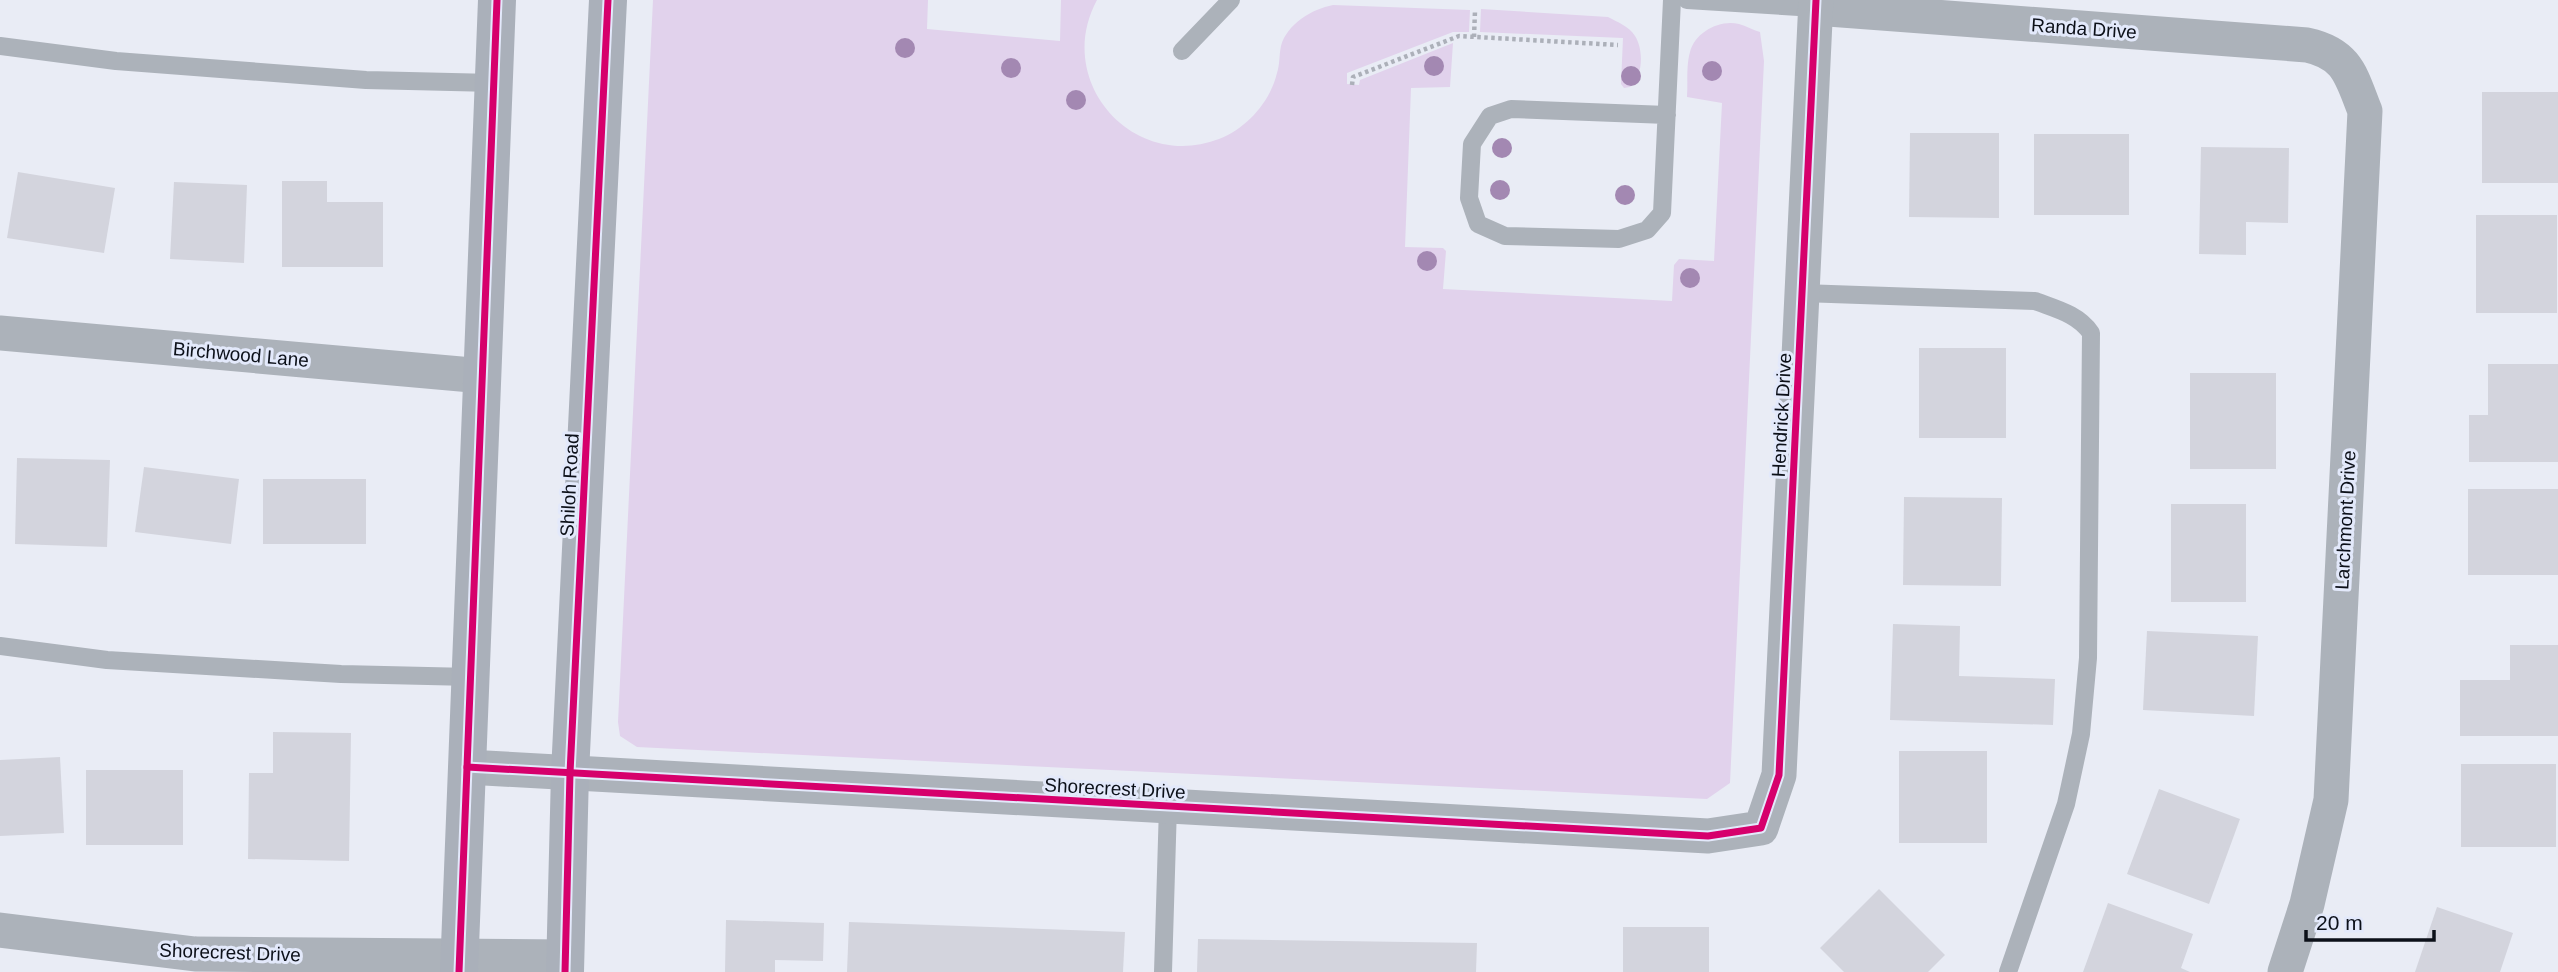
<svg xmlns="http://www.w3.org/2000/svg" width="2558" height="972" font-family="Arial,sans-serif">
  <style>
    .green { fill: #e1d2ec }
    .building { fill: #d3d4dd }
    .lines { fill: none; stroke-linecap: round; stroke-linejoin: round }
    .path { stroke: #acb0b9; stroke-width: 4.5; stroke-dasharray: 3.5 3.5; stroke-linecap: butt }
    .lane { stroke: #acb2ba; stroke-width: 18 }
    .street { stroke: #acb2ba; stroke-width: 35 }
    .secondary { stroke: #aab0ba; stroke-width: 38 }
    .cycleway-casing { stroke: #e3e9fb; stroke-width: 11 }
    .cycleway { stroke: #d6006c; stroke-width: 7 }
    .tree { fill: #a388b2 }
    .labels { text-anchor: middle; stroke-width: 6; stroke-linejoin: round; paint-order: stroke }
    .street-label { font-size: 19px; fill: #0c1019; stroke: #e3e9fb }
  </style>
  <rect width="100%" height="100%" fill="#e9ecf5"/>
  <!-- green -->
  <g class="green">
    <path d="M653,0H928L927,29L1060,41L1061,0H1097C1053,81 1133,172 1219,139C1247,128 1270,102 1277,73C1280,64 1279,55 1281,46C1287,24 1312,9 1333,5L1470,10L1469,32H1453L1347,73V84L1359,85L1360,80L1453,43L1450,87L1411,88L1405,247L1443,248L1446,251L1443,289L1672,301L1674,265L1679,259L1714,261L1722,103L1687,97C1688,83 1686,66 1690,52C1695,32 1720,19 1739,24C1746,26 1753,30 1760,32L1764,61L1730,783L1707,799L637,747L620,736L618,722Z"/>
    <path d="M1481,9L1608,17C1617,22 1629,26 1635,36C1644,50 1643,77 1630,87L1624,88L1621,84L1623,38L1480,32Z"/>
  </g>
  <!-- building -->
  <g class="building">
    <rect x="2482" y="92" width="76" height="91"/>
    <polygon points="1910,133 1999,133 1999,218 1909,217"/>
    <rect x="2034" y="134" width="95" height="81"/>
    <polygon points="2201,147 2289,148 2288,223 2246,222 2246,255 2199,254"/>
    <polygon points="18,172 115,188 104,253 7,238"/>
    <polygon points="282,181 327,181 327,202 383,202 383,267 282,267"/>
    <polygon points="174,182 247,185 244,263 170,259"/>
    <rect x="2476" y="215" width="81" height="98"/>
    <rect x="1919" y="348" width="87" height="90"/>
    <polygon points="2488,364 2558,364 2558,462 2469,462 2469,415 2488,415"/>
    <rect x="2190" y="373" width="86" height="96"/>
    <polygon points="17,458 110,460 107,547 15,544"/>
    <polygon points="144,467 239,479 231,544 135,532"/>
    <rect x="263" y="479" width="103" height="65"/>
    <rect x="2468" y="489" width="90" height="86"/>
    <polygon points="1904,497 2002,498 2001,586 1903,585"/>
    <rect x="2171" y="504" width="75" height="98"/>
    <polygon points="1893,624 1960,626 1959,676 2055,679 2053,725 1890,720"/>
    <polygon points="2147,631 2258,636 2254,716 2143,710"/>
    <polygon points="2510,645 2558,645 2558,736 2460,736 2460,680 2510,680"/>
    <polygon points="273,732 351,733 349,861 248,859 249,773 273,773"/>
    <rect x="1899" y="751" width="88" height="92"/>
    <polygon points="60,757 64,833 0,836 0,760"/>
    <rect x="2461" y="764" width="95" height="83"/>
    <rect x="86" y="770" width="97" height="75"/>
    <polygon points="2159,789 2240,819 2209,904 2127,874"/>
    <polygon points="1879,889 1945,955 1928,972 1844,972 1820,948"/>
    <polygon points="2108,903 2193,934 2181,968 2190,972 2083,972"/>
    <polygon points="2437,907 2513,933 2500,972 2415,972"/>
    <polygon points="726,920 824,923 823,961 775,960 775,972 725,972"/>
    <polygon points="849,922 1125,932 1123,972 847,972"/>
    <rect x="1623" y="927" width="86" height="45"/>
    <polygon points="1198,939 1477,943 1476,972 1197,972"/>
  </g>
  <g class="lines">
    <!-- path -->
    <g class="path">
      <polyline points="1474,37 1475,11"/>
      <polyline points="1352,85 1353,77 1459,36 1618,45"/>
    </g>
    <!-- lane -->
    <g class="lane">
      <polyline points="1687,0 1815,8"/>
      <polyline points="0,46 116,61 366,80 494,83"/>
      <polyline points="1182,51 1231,0"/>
      <polyline points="1667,115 1511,109 1490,116 1472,144 1469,198 1478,224 1505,236 1619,239 1647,230 1662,213 1672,0"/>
      <path d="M1802,293L2035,301C2056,309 2078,314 2091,333L2088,658L2081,734L2066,804L2008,972"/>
      <polyline points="0,646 107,660 341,674 471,677"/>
      <polyline points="1163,972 1168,806"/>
    </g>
    <!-- street -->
    <g class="street">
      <path d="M1815,8L2307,45C2348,54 2351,76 2365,111L2331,800L2307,904L2285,972"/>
      <polyline points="0,333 483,376"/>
      <polyline points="467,767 1708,836 1761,828 1779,775 1816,0"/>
      <polyline points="0,930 195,954 566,957"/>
    </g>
    <!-- secondary -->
    <g class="secondary">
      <polyline points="459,972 497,0"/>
      <polyline points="565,972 570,773 608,0"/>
    </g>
    <defs>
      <g id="cycleway">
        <polyline points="467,767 1708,836 1761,828 1779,775 1816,0"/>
        <polyline points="459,972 497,0"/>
        <polyline points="565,972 570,773 608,0"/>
      </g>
    </defs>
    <!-- cycleway casing -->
    <use href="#cycleway" class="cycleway-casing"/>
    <!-- cycleway -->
    <use href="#cycleway" class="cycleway"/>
  </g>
  <!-- trees -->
  <g class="tree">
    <circle cx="905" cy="48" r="10"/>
    <circle cx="1434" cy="66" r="10"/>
    <circle cx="1011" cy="68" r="10"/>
    <circle cx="1712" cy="71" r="10"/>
    <circle cx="1631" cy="76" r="10"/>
    <circle cx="1076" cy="100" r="10"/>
    <circle cx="1502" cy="148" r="10"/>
    <circle cx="1500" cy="190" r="10"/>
    <circle cx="1625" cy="195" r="10"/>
    <circle cx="1427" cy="261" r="10"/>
    <circle cx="1690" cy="278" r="10"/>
  </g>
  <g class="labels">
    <!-- street labels -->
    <g class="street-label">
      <text transform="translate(2084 28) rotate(4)" y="7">Randa Drive</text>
      <text transform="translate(241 354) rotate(5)" y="7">Birchwood Lane</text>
      <text transform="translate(1781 415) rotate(-87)" y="7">Hendrick Drive</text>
      <text transform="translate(569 485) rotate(-87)" y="7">Shiloh Road</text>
      <text transform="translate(2345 520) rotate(-87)" y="7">Larchmont Drive</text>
      <text transform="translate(1115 788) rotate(3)" y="7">Shorecrest Drive</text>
      <text transform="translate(230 952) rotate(2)" y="7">Shorecrest Drive</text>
    </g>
  </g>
  <!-- scale -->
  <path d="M2306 930v10h128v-10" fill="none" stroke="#0c1019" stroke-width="3.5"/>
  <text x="2316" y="930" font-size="21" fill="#0c1019" stroke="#e3e9fb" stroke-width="5" paint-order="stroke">20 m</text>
</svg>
